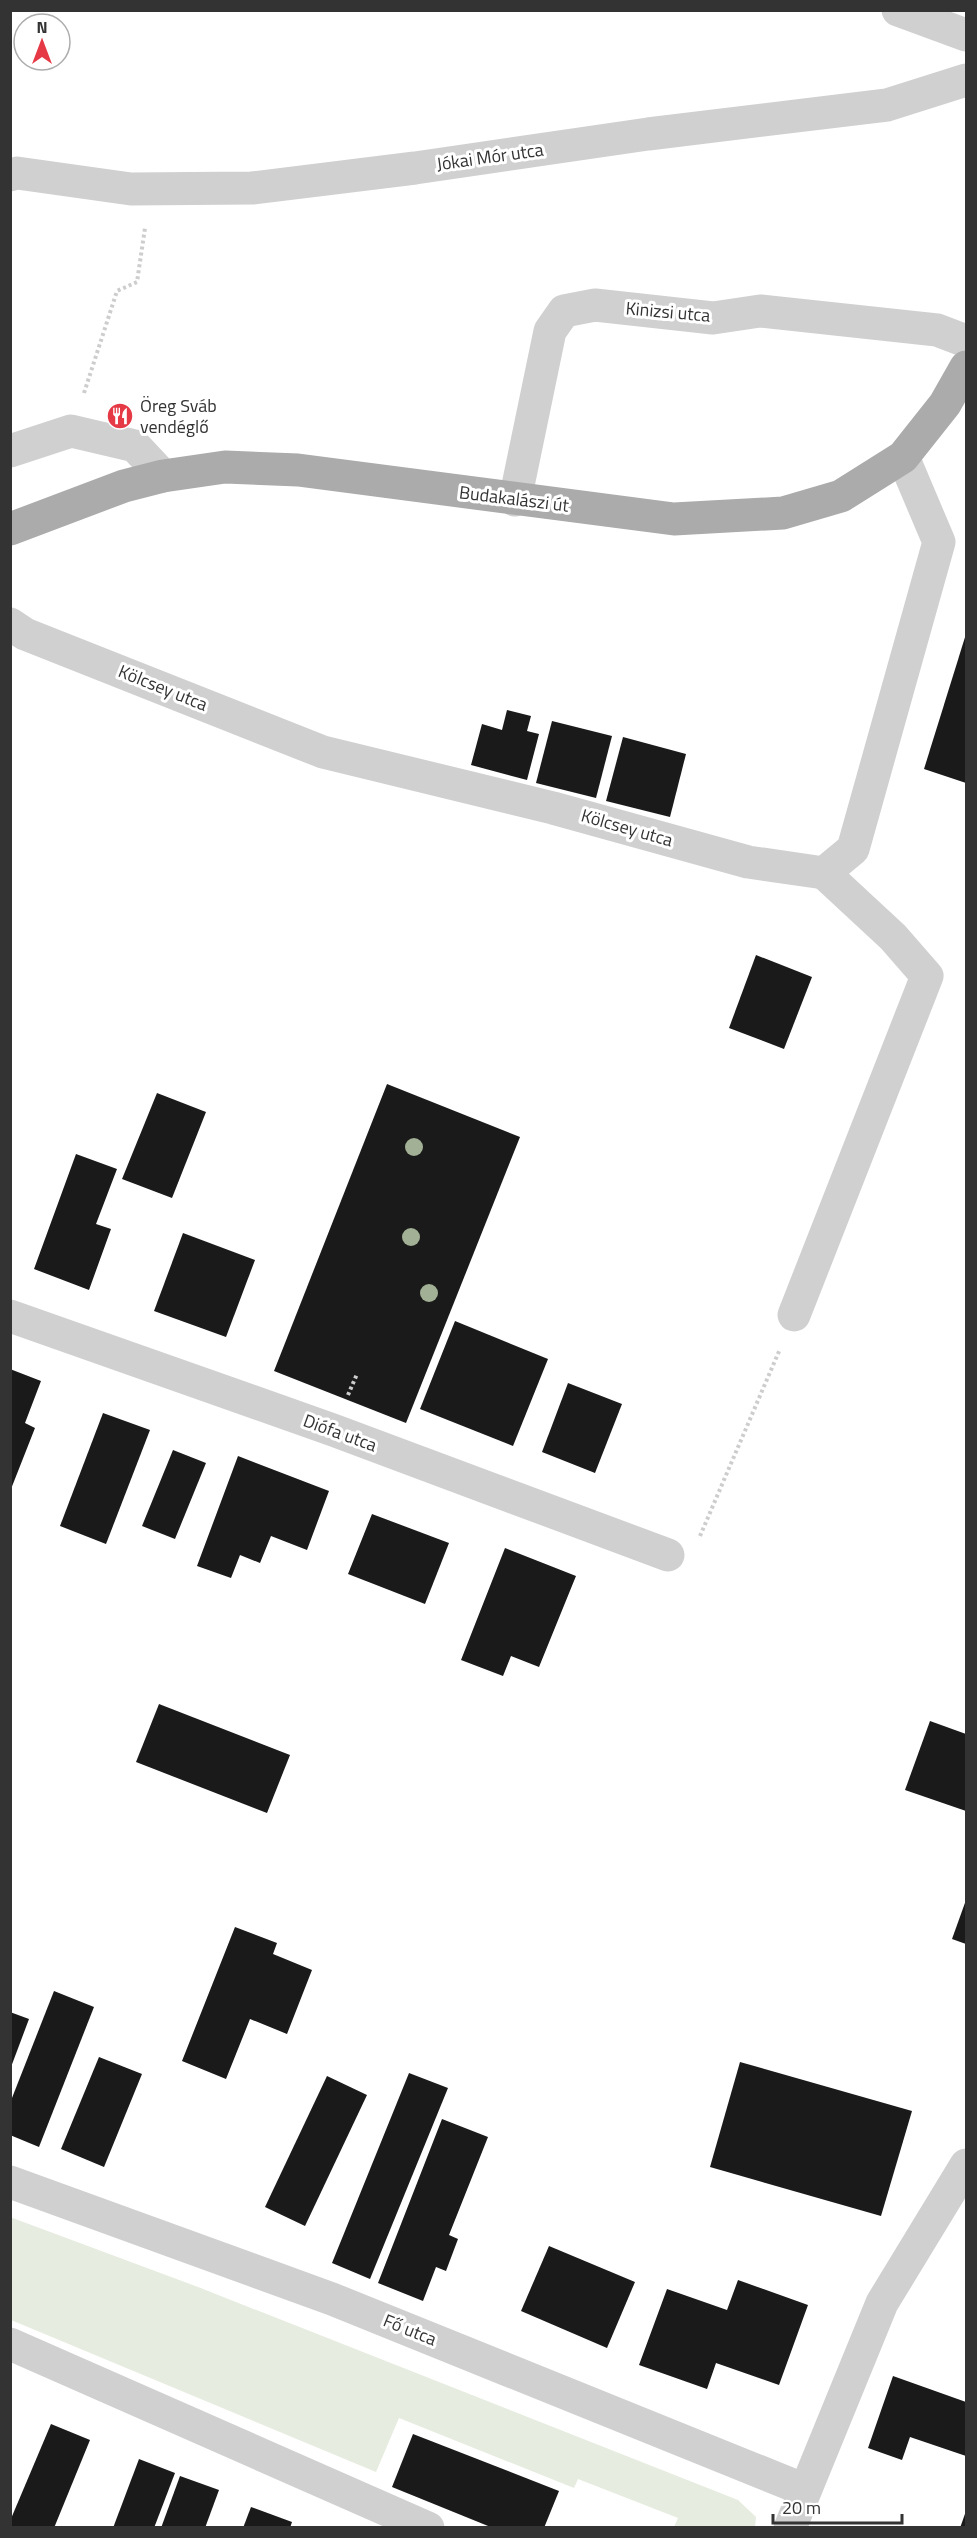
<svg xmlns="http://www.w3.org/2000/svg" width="977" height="2538" font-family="'Titillium Web',sans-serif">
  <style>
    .green { fill: #e6ecdf }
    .building { fill: #1a1a1a }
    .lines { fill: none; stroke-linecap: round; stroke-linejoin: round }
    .path { stroke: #cdcdcd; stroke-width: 4; stroke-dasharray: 3 3; stroke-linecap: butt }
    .minor { stroke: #d0d0d0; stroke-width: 33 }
    .major { stroke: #ababab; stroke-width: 33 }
    .tree { fill: #a2b095 }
    .labels { text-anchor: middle; stroke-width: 6; stroke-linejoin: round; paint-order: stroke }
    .street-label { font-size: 18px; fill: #333; stroke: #fff }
    .poi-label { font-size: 18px; fill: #333; stroke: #fff; text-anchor: start }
  </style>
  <rect width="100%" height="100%" fill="#fff"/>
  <!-- green -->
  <polygon class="green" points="10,2217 198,2287 738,2500 756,2517 755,2527 674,2527 678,2518 578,2479 574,2488 399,2418 376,2472 11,2320"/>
  <!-- building -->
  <g class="building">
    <polygon points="966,634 966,783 924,769"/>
    <polygon points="507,710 531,716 527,731 539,734 527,780 471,765 482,724 502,730"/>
    <polygon points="552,721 612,736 596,798 536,783"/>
    <polygon points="623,737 686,754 670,817 606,801"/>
    <polygon points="756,955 812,977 784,1049 729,1028"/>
    <polygon points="387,1084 520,1137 406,1423 274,1371"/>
    <polygon points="157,1093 206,1112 172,1198 122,1179"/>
    <polygon points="76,1154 117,1169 96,1224 111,1229 89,1290 34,1269"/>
    <polygon points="183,1233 255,1260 226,1337 154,1311"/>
    <polygon points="455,1321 548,1359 513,1446 420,1409"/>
    <polygon points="10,1369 41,1381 25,1423 35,1428 11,1489"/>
    <polygon points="568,1383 622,1404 595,1473 542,1452"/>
    <polygon points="103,1413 150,1430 106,1544 60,1526"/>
    <polygon points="173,1450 206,1463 175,1539 142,1526"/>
    <polygon points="238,1456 329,1491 307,1550 271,1536 260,1563 240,1555 231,1578 197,1566"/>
    <polygon points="372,1514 449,1543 425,1604 348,1574"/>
    <polygon points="505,1548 576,1576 539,1667 511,1656 503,1676 461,1660"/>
    <polygon points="159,1704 290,1755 267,1813 136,1762"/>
    <polygon points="930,1721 966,1734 966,1811 905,1790"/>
    <polygon points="966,1900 966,1944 952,1939"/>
    <polygon points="235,1927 277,1943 273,1954 312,1970 287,2034 250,2019 226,2079 182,2061"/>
    <polygon points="54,1991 94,2007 39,2147 10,2135 10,2103"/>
    <polygon points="10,2012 29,2019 11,2067 10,2067"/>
    <polygon points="99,2057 142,2074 104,2167 61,2149"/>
    <polygon points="740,2062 912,2111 881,2216 710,2167"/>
    <polygon points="409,2073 448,2088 370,2279 332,2263"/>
    <polygon points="327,2076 367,2095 305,2226 265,2207"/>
    <polygon points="442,2119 488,2137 449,2235 458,2239 446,2271 436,2267 423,2301 378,2283"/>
    <polygon points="549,2246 635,2282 607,2348 521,2311"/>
    <polygon points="738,2280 808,2305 779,2385 716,2363 707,2389 639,2365 667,2289 727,2310"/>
    <polygon points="893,2376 966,2402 966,2456 910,2437 902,2460 868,2448"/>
    <polygon points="51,2424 90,2440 54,2528 10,2528 10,2521"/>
    <polygon points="413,2434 559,2491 544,2528 493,2528 392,2487"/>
    <polygon points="139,2459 175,2473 154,2528 113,2528"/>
    <polygon points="180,2476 219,2490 205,2528 161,2528"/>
    <polygon points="251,2507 292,2522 290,2528 243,2528"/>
    <polygon points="966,2511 966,2528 960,2528"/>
  </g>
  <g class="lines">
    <!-- path -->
    <g class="path">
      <polyline points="84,393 117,291 137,282 145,228"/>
      <polyline points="348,1395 357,1374"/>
      <polyline points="700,1536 780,1349"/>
    </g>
    <!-- minor -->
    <g class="minor">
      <polyline points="898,10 966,35"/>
      <polyline points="10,175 17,173 131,189 252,188 415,168 648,134 887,105 966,80"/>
      <polyline points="10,451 71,431 135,446 163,476"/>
      <polyline points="515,500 550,331 564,311 595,305 713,318 760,311 937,330 966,341"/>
      <polyline points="10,624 25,634 323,752 553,808 748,862 824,873 853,849 939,542 903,457"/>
      <polyline points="794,1315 927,976 893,937 824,873"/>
      <polyline points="10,1316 333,1430 668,1555"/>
      <polyline points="10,2182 332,2299 805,2490"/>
      <polyline points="10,2344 428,2528"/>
      <polyline points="790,2528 882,2303 966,2165"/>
    </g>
    <!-- major -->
    <polyline class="major" points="10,529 124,486 163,476 225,467 298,470 674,519 783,513 841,496 903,457 945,404 966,367"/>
  </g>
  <!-- trees -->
  <g class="tree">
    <circle cx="414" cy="1147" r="9"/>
    <circle cx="411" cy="1237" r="9"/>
    <circle cx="429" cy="1293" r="9"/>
  </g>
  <!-- icons -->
  <defs>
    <symbol id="restaurant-disc" viewBox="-11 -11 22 22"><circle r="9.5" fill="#e63946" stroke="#fff"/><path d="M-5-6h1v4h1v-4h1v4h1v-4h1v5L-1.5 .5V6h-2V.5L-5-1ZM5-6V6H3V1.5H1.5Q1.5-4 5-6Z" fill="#fff"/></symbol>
  </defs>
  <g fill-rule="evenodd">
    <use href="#restaurant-disc" x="105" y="401" width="30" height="30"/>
  </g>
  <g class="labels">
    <!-- street labels -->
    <g class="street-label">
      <text transform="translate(490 157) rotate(-8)" y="6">Jókai Mór utca</text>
      <text transform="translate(668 312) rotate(5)" y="6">Kinizsi utca</text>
      <text transform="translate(514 499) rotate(7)" y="6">Budakalászi út</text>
      <text transform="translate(163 688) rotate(22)" y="6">Kölcsey utca</text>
      <text transform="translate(627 828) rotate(16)" y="6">Kölcsey utca</text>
      <text transform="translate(340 1433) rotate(20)" y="6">Diófa utca</text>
      <text transform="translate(410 2330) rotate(22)" y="6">Fő utca</text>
    </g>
    <!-- poi labels -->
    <g class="poi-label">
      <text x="140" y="412">Öreg Sváb<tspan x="140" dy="21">vendéglő</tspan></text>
    </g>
  </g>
  <!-- border -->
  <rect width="977" height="2538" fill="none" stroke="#333333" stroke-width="24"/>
  <!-- north arrow -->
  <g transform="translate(42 42)"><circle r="28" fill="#ffffff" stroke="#adadad" stroke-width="1.5"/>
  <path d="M0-4.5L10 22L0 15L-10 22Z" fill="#e63946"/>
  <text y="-9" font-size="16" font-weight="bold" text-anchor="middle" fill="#333333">N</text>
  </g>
  <!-- scale -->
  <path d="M773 2514v9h129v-9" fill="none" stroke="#333333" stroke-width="3"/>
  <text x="782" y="2514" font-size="18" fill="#333333" stroke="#ffffff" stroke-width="4.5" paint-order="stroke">20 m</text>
</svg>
